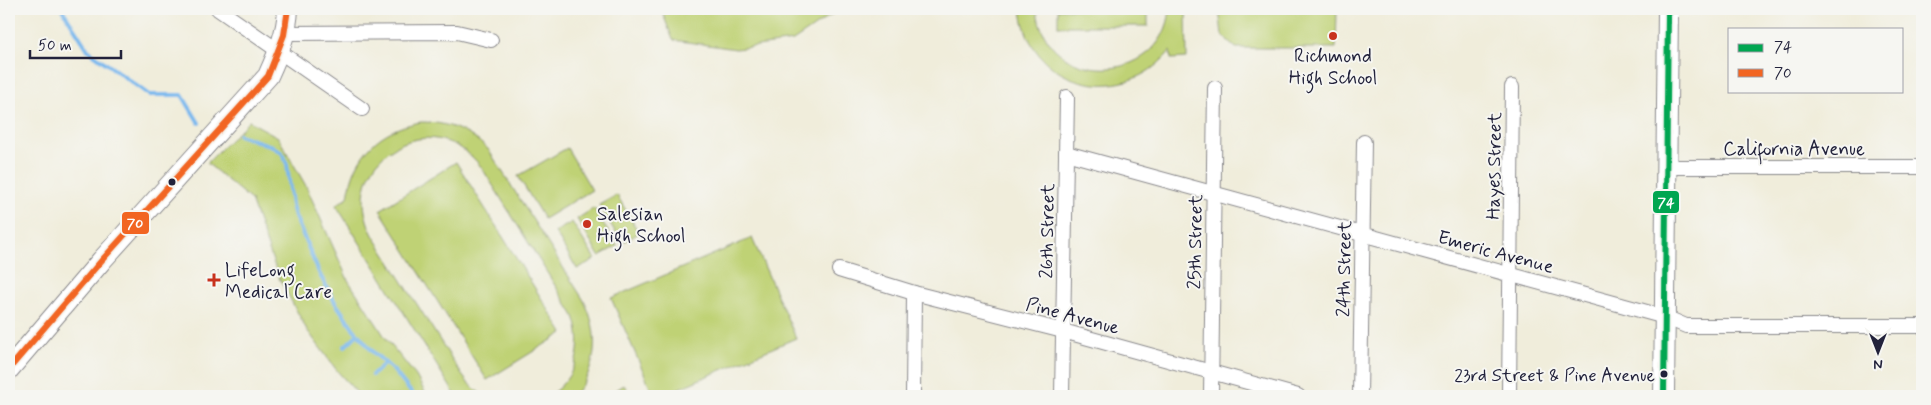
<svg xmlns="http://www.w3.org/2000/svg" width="1931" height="405" font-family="Mynerve,sans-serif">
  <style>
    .green { fill: #bfd275; stroke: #707a58 }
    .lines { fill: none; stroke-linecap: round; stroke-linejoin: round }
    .stream { stroke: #7bb9ee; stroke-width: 4 }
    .street-casing { stroke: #89888b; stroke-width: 16 }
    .secondary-casing { stroke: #89888b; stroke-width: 22 }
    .street { stroke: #fff; stroke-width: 14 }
    .secondary { stroke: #fff; stroke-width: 20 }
    .bus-1-casing { stroke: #f6f6f2; stroke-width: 10 }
    .bus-2-casing { stroke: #f6f6f2; stroke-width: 10 }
    .bus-1 { stroke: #00a651; stroke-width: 6 }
    .bus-2 { stroke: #f26522; stroke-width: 6 }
    .poi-dot { fill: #c8321e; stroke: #f6f6f2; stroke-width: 2 }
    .bus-dot { fill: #22223b; stroke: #f6f6f2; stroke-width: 2 }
    .labels { text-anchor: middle; stroke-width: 4; stroke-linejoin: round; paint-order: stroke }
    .bus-label { font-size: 18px; fill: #22223b; stroke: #f6f6f2; text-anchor: end }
    .poi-label { font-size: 19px; fill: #22223b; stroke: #f6f6f2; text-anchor: start }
    .street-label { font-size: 19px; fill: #22223b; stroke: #f6f6f2 }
    .line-badge { stroke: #f6f6f2; stroke-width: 2 }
    .badge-label { font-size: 14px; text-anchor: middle; font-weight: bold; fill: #fff }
  </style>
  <rect width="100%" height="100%" fill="#f6f6f2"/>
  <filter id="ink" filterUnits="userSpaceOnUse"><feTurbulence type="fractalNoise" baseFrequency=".02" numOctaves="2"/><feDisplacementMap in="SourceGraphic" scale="10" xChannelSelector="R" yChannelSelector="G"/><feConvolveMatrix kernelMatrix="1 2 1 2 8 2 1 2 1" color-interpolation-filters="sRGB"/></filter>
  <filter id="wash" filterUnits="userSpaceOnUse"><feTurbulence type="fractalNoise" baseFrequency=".0096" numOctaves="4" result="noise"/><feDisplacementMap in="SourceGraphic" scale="20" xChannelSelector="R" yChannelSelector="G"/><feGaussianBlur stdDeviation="1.12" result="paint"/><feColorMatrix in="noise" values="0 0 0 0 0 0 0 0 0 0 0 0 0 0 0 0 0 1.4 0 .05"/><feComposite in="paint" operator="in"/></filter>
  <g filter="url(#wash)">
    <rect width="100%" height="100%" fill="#f0eddb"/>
    <!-- green -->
    <g class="green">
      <polygon points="661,9 840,9 793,41 736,49 673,40"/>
      <path d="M1021,9H1037C1044,88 1163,88 1170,9H1186L1187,58L1171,59L1170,51C1123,111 1028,86 1021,9Z"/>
      <rect x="1058" y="9" width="90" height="17"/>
      <polygon points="1219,9 1337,9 1336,48 1236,48 1222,35"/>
      <polygon points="249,121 278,137 306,186 348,280 387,340 416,376 427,396 360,396 338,372 307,330 279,278 251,200 207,163"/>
      <path d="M421,122C448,122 468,131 488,149L583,299C600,331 599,369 573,396H548C576,379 585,347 574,316L482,168C431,100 334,160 373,235L462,375L468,383L483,396H456L336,205L348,197C354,154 379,129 421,122Z"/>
      <polygon points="567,148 592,190 544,219 518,176"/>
      <polygon points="456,162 563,333 487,380 380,210"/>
      <polygon points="617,195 639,233 622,243 599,205"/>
      <polygon points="594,208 617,246 599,256 577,219"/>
      <polygon points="572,222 595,259 577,269 555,232"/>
      <polygon points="752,238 796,338 661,396 654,396 611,298"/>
      <polygon points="624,385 631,396 607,396"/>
    </g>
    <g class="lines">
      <!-- stream -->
      <g class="stream">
        <polyline points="62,9 88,50 149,95 182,95 199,123"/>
        <polyline points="239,135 272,146 282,153 287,164 292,205 295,216 320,275 335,302 353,328 373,352 394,371 414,396"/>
        <polyline points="344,347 358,334"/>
        <polyline points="372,375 385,363"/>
      </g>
    </g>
  </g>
  <g filter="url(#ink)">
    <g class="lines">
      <defs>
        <g id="street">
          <polyline points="218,9 362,109"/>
          <polyline points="284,33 457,32 491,40"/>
          <polyline points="1066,153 1665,317 1686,326 1922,326"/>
          <polyline points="1667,167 1922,167"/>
          <polyline points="839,270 914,293 1063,331 1298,396"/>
          <polyline points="913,396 914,293"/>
          <polyline points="1062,396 1067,97"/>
          <polyline points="1211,396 1215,88"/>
          <polyline points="1360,396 1364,142"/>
          <polyline points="1509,396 1512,87"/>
        </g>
        <g id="secondary">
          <path d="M9,369L102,260L268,76C278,54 287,33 288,9"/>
          <polyline points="1664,396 1668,9"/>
        </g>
      </defs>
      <!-- street casing -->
      <use href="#street" class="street-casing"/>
      <!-- secondary casing -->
      <use href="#secondary" class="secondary-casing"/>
      <!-- street -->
      <use href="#street" class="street"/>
      <!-- secondary -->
      <use href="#secondary" class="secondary"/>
      <defs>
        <polyline id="bus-1" points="1664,396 1668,9"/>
        <polyline id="bus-2" points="9,369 102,260 268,76 284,35 288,9"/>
      </defs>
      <!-- bus-1 casing -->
      <use href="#bus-1" class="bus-1-casing"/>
      <!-- bus-2 casing -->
      <use href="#bus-2" class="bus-2-casing"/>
      <!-- bus-1 -->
      <use href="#bus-1" class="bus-1"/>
      <!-- bus-2 -->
      <use href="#bus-2" class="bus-2"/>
    </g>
  </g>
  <!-- markers -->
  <g class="poi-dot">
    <circle cx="1333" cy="36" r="5"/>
    <circle cx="587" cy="224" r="5"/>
    <path d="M211.5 272.5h5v5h5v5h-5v5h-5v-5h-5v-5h5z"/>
  </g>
  <g class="bus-dot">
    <circle cx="172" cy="182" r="4.5"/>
    <circle cx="1664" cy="374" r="4.5"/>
  </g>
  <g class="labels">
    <!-- bus labels -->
    <g class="bus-label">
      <text x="1655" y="381">23rd Street &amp; Pine Avenue</text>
    </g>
    <!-- poi labels -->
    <g class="poi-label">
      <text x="1333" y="62" text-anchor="middle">Richmond<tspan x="1333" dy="22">High School</tspan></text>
      <text x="597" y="220">Salesian<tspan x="597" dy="22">High School</tspan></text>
      <text x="225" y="276">LifeLong<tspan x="225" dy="22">Medical Care</tspan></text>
    </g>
    <!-- street labels -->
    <g class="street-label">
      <text x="1794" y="155">California Avenue</text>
      <text transform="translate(1493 166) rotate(-89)" y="7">Hayes Street</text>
      <text transform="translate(1046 231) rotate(-89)" y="7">26th Street</text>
      <text transform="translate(1194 242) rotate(-89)" y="7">25th Street</text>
      <text transform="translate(1496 251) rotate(15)" y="7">Emeric Avenue</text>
      <text transform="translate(1343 269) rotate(-89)" y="7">24th Street</text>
      <text transform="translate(1073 315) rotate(15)" y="7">Pine Avenue</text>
    </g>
  </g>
  <g class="line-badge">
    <rect x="1652" y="190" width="28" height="24" rx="5" fill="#00a651"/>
    <rect x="121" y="211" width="29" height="24" rx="5" fill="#f26522"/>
  </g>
  <g class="badge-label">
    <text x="1666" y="207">74</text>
    <text x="135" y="228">70</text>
  </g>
  <!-- margin -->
  <rect width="1931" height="405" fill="none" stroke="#f6f6f2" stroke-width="30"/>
  <!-- legend -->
  <rect x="1728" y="28" width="175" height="65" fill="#f6f6f2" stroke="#a1a1a9"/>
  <rect x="1738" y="44" width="25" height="8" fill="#00a651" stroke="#a1a1a9"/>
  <text x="1774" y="52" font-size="15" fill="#22223b">74</text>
  <rect x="1738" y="69" width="25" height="8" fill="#f26522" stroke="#a1a1a9"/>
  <text x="1774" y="78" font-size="15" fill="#22223b">70</text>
  <!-- north arrow -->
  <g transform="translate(1878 352) rotate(180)" stroke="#f6f6f2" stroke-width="4" paint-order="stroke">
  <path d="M0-4L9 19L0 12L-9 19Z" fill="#22223b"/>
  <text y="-8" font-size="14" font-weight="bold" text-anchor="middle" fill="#22223b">N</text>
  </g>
  <!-- scale -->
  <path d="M30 50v8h91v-8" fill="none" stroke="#22223b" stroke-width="2.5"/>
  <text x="38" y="50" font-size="15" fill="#22223b" stroke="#f6f6f2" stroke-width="4" paint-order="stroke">50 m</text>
</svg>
